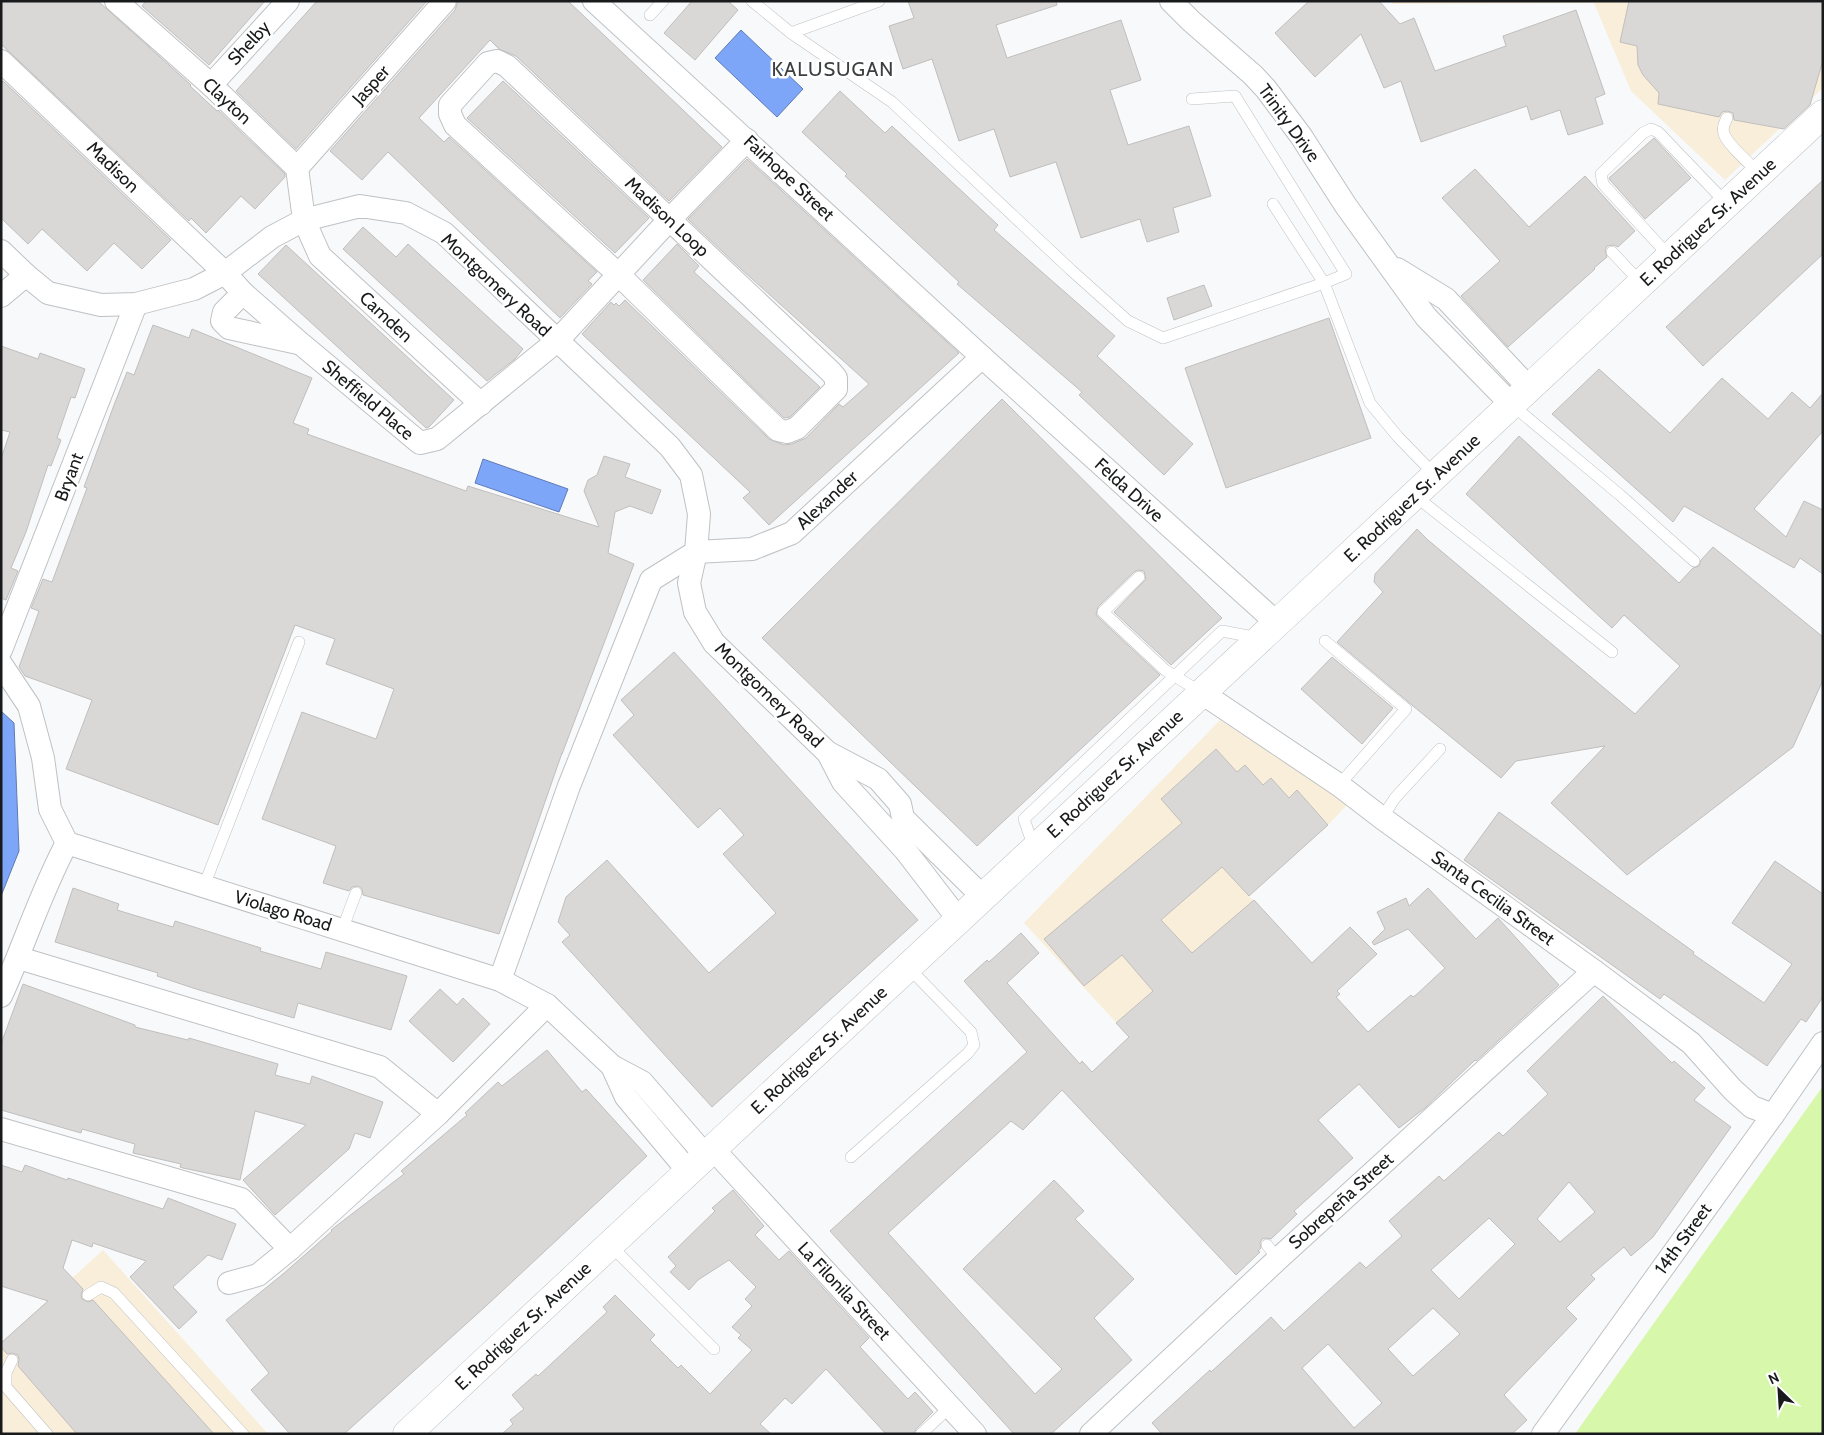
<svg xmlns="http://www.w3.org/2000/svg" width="1824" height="1435" font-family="Cabin,sans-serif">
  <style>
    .medical { fill: #f9eed9 }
    .green { fill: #d7f8ab }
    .water { fill: #7da5f8; stroke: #5f7bb6 }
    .building { fill: #d9d8d6; stroke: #c1bfbd; fill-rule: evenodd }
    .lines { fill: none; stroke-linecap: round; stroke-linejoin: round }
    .service-casing { stroke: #bfc1c3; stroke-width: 12 }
    .minor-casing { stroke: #bfc1c3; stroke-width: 24 }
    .secondary-casing { stroke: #bfc1c3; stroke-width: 29 }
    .service { stroke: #fff; stroke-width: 11 }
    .minor { stroke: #fff; stroke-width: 22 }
    .secondary { stroke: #fff; stroke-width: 28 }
    .labels { text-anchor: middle; stroke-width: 5; stroke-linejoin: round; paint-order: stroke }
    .street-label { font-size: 18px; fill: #191a1b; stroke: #fff }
    .quarter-label { font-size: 20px; letter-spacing: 1px; fill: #3e3f41; stroke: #fff }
  </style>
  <rect width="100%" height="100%" fill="#f7f9fb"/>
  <!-- medical -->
  <g class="medical">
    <polygon points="1391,1 1823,1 1823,88 1725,180 1631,91 1594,3 1393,4"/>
    <polygon points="1220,720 1348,804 1328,825 1249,896 1340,994 1203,1116 1024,923"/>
    <polygon points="103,1250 235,1397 268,1434 1,1434 1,1343"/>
  </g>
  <!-- green -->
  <polygon class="green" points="1823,1086 1823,1434 1575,1434 1594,1407"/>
  <!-- water -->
  <g class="water">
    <polygon points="741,30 803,89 777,117 715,58"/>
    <polygon points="483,459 568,489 559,512 475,483"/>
    <polygon points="1,711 14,723 19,851 1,896"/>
  </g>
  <!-- building -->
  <g class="building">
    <polygon points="1,1 98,1 191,85 190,86 217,111 218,110 285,174 285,177 255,209 241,196 206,233 191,218 189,221 1,44"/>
    <polygon points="146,1 265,1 209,65 142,6"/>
    <polygon points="317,1 427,1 296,149 236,91"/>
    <polygon points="458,1 568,1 722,147 669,201 516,56 499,49 490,40 419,118 444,142 449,137 597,272 588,281 592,284 560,318 388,152 362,180 330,151 455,10"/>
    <polygon points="692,1 728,1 738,10 695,60 664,33"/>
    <polygon points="908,1 1056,1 1057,5 996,25 1007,58 1121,20 1141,80 1110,90 1128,145 1189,126 1211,196 1173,208 1179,232 1147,242 1140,219 1081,238 1056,162 1010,177 994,129 959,141 932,59 903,69 889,26 914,18"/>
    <polygon points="1309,1 1379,1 1400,24 1414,18 1435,71 1506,46 1503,36 1576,10 1605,94 1595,98 1603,124 1568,135 1560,110 1531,120 1527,106 1421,142 1401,81 1384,88 1361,34 1315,77 1275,33"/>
    <polygon points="1629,1 1823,1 1823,60 1810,105 1784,129 1734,120 1733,113 1727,111 1722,112 1719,117 1658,104 1659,93 1643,75 1638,65 1637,46 1620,42"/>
    <polygon points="3,81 171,240 142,269 114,243 87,271 42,229 28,244 1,218 1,83"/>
    <polygon points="503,81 649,218 615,253 467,118"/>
    <polygon points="840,91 885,133 892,126 998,225 994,230 1115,336 1097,356 1193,444 1164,475 1079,395 1082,392 957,284 959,282 845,176 847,174 802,132"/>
    <polygon points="1654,138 1691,178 1645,219 1610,180 1609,178"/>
    <polygon points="747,159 959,353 769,525 743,498 750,492 582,334 611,302 614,305 616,303 619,306 625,300 769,439 784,445 792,444 806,438 839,404 843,407 869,384 741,269 688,219"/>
    <polygon points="1475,169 1529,227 1585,176 1635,231 1618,247 1614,245 1607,246 1605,250 1607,257 1594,268 1595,269 1508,347 1461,296 1500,261 1442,198"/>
    <polygon points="1823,180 1823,254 1703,366 1666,327"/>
    <polygon points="363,227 396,257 408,244 523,349 515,359 487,381 343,249"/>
    <polygon points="677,244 699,266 694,272 820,387 790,417 784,418 643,280"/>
    <polygon points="286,245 454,400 429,427 426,428 258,274"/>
    <polygon points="1204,285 1212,306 1174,320 1167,298"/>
    <polygon points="1329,318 1371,438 1226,488 1185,368"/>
    <polygon points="153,325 189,338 192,329 312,378 293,423 309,429 307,434 466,491 468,486 599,527 584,491 588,480 597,475 604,456 630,464 625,477 661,490 652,514 630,506 615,512 608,553 634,564 562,754 562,753 499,934 363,895 362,889 358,886 352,887 349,891 323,883 336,846 262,819 302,712 376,739 394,689 326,664 335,639 295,625 218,825 66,769 92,700 25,676 19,667 39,611 31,608 43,579 52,582 87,488 84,487 114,405 127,372 134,375"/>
    <polygon points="1,346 38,359 40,353 85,369 75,398 71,397 57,438 61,440 51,466 48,465 26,532 11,568 18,571 6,600 1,598 1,459 10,432 1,430"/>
    <polygon points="1599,369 1670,433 1722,378 1768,419 1792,392 1810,408 1823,393 1823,431 1754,509 1786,537 1804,501 1823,510 1823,574 1800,558 1794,568 1684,506 1673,522 1552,414"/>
    <polygon points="1002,399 1222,618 1171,665 1114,612 1146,579 1144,571 1138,570 1134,572 1098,607 1096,614 1098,617 1160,675 977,846 762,638"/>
    <polygon points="1519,436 1679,583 1693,568 1699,566 1701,560 1713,547 1823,637 1823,680 1793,747 1627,875 1551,803 1605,746 1516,761 1501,778 1413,706 1337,642 1383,592 1374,582 1375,574 1417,529 1428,540 1635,714 1680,666 1624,615 1612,628 1466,494"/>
    <polygon points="674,652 918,920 712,1107 562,942 570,935 558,922 566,897 607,860 709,973 776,913 723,854 744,835 720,808 698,828 613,735 634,715 621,700"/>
    <polygon points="1332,657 1393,708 1362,744 1301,689"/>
    <polygon points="1216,749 1237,772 1245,765 1263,785 1271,778 1289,798 1297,790 1328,825 1249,896 1222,867 1161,920 1192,953 1254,900 1312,963 1350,927 1377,954 1337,991 1340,994 1336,997 1368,1032 1411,995 1413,997 1416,995 1445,968 1408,929 1374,945 1372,942 1385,929 1377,912 1406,898 1409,906 1428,888 1476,939 1498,918 1559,985 1476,1061 1475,1060 1426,1107 1399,1128 1359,1084 1318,1120 1353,1158 1294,1211 1297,1214 1271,1239 1266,1238 1262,1239 1260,1243 1261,1248 1258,1251 1260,1252 1236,1275 1062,1090 1023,1130 1011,1121 888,1233 1035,1394 1062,1369 963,1269 1054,1180 1084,1211 1075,1219 1134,1279 1094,1318 1132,1360 1051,1434 1014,1434 830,1231 1027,1052 964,981 987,960 989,962 1021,933 1039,953 1007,983 1080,1064 1082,1061 1092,1072 1129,1037 1116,1023 1153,991 1122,955 1084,986 1044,939 1182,823 1161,799"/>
    <polygon points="1499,812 1694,952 1693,954 1764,1003 1792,964 1732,923 1775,861 1823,894 1823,997 1806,1022 1801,1019 1767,1066 1664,994 1660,999 1464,860"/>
    <polygon points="73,888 119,904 117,910 173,927 175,921 261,948 260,951 321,969 326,952 407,976 391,1030 298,1003 294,1018 196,989 157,976 158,973 55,942"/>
    <polygon points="23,984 135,1025 135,1027 188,1040 189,1038 278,1064 275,1075 310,1084 312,1076 383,1102 370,1138 355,1133 349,1149 275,1215 243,1180 306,1125 255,1111 240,1180 183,1168 180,1167 181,1164 133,1153 135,1144 82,1129 81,1133 1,1110 1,1044"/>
    <polygon points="440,989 457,1005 463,998 490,1024 453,1062 409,1021"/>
    <path d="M1603,996L1672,1063L1674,1061L1705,1088L1694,1100L1731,1127L1653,1237L1631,1256L1624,1247L1591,1275L1595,1279L1566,1308L1577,1319L1504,1395L1527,1420L1512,1434H1162L1152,1423L1210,1370L1211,1372L1271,1317L1284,1331L1360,1262L1366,1268L1402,1236L1389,1221L1439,1176L1444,1181L1499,1132L1503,1136L1548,1094L1527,1071ZM1569,1182L1595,1212L1560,1242L1537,1219ZM1489,1218L1515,1244L1459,1299L1431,1270ZM1433,1308L1460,1334L1413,1376L1388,1349ZM1328,1344L1382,1403L1354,1428L1302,1368Z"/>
    <polygon points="547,1050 582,1092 586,1089 647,1156 486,1306 344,1434 290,1434 251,1390 269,1373 226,1320 283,1274 332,1231 331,1230 404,1174 401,1171 467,1115 465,1113 498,1082 502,1086"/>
    <polygon points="1,1165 22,1172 25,1165 67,1180 68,1178 163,1209 168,1198 236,1224 222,1260 208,1255 173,1287 197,1312 179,1329 130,1277 146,1261 93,1243 92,1247 72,1240 63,1268 83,1289 81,1295 82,1299 88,1302 93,1300 214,1434 77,1434 18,1366 19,1360 18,1355 12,1353 7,1354 1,1347 1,1343 48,1301 1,1286"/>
    <polygon points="733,1190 764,1226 755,1235 779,1260 789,1251 869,1338 860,1347 908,1399 915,1392 933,1412 916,1429 914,1434 886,1434 826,1369 792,1404 785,1398 760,1424 771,1434 502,1434 513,1424 510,1420 524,1409 512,1395 536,1374 538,1376 607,1312 603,1307 615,1295 655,1335 650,1340 678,1368 681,1365 710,1394 752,1350 738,1338 741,1335 732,1327 752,1306 745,1299 756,1287 729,1260 698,1280 689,1290 670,1272 676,1266 668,1257 715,1211 712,1208"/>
  </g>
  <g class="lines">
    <defs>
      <g id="service">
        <polyline points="752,1 791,33 892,102 1071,270 1128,321 1163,338 1324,283 1346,274 1235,96 1192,99"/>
        <polyline points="650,15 663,1"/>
        <polyline points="791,33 879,1"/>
        <path d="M1727,118C1724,124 1722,128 1724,134C1728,145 1750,164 1759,173"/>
        <polyline points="1273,204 1324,283 1370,403 1398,437 1435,475"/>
        <polyline points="1612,252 1642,284"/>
        <polyline points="1670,257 1603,184 1601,174 1643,133 1651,129 1658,132 1727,204"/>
        <polyline points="1511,404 1620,495 1694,561"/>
        <polyline points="1414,495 1612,652"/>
        <polyline points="1139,577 1103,612 1165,670 1202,693"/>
        <polyline points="1325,641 1406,709 1339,785"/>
        <polyline points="1382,818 1395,798 1440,749"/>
        <polyline points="1034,848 1024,819 1222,631 1259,638"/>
        <polyline points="204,886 299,642"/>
        <polyline points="342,930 356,893"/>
        <polyline points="851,1157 968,1053 974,1045 971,1032 908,967"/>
        <polyline points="610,1245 714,1349"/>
        <polyline points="1267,1245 1278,1259"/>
        <polyline points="88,1295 101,1287 114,1293 243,1434"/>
        <polyline points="12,1360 6,1373 6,1387 47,1434"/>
        <polyline points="921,1434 950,1407"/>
      </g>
      <g id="minor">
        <polyline points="116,1 211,85 297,168 304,220 320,256 481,404"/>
        <polyline points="594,1 982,357 1277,623"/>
        <polyline points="1171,1 1191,21 1253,75 1266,89 1301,136 1346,206 1426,317 1511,404"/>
        <polyline points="1,61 225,273 243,293 300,343 420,443 437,439 557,341 669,220 747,140"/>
        <polygon points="497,61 507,66 831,372 836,378 836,389 797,428 787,432 778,430 619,275 455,125 450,114 450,105 488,63"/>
        <polyline points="211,85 288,1"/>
        <polyline points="297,168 445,1"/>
        <polyline points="1,251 26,275 48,293 101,305 136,304 194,289 225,273 272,237 304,220 360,206 406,213 444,233 670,447 691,475 699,514 696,552 689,583 695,612 714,643 827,752 878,779 900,804 903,818 983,897"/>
        <polyline points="1397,269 1446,299 1529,388"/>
        <polyline points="243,293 224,312 222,321 229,328 298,343"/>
        <polyline points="1,296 26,275"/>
        <polyline points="1,650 136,304"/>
        <polyline points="1,664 29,706 43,758 50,809 67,843 500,980 547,1005 612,1066 642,1082 706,1156"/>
        <polyline points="1202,693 1339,785 1382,818 1594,971 1691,1043 1733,1090 1752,1107 1773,1115"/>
        <polyline points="828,753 843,782 905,850 959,920"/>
        <polyline points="19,958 380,1067 438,1114"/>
        <polyline points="500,980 569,786 651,580 696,552 752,549 792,533 982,357"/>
        <path d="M1,996C24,946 41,891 67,843"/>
        <polyline points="612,1066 626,1097 689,1172"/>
        <polyline points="1,1129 241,1199 290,1249"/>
        <polyline points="713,1149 975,1434"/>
        <polyline points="229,1283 258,1275 290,1249 438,1114 547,1005"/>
        <polyline points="1091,1434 1278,1259 1594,971"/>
        <polyline points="1543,1434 1773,1115 1823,1043"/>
      </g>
      <polyline id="secondary" points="407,1434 1823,114"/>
    </defs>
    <!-- service casing -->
    <use href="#service" class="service-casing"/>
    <!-- minor casing -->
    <use href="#minor" class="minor-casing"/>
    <!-- secondary casing -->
    <use href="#secondary" class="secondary-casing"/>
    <!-- service -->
    <use href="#service" class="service"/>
    <!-- minor -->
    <use href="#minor" class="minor"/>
    <!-- secondary -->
    <use href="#secondary" class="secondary"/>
  </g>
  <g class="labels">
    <!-- street labels -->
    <g class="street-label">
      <text transform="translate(249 43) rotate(-47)" y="6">Shelby</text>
      <text transform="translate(371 85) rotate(-48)" y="6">Jasper</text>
      <text transform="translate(227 101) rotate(43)" y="6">Clayton</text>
      <text transform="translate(1289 123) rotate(54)" y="6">Trinity Drive</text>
      <text transform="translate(113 167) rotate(44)" y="6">Madison</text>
      <text transform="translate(789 178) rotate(43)" y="6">Fairhope Street</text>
      <text transform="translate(667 217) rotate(43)" y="6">Madison Loop</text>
      <text transform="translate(1708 222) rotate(-43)" y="6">E. Rodriguez Sr. Avenue</text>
      <text transform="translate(496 285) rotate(43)" y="6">Montgomery Road</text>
      <text transform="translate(386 317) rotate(43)" y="6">Camden</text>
      <text transform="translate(368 400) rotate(40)" y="6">Sheffield Place</text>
      <text transform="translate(69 477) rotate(-69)" y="6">Bryant</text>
      <text transform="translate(1129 490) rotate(42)" y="6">Felda Drive</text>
      <text transform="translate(1412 498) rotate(-43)" y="6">E. Rodriguez Sr. Avenue</text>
      <text transform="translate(827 500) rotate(-43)" y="6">Alexander</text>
      <text transform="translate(769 695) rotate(44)" y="6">Montgomery Road</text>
      <text transform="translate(1115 774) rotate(-43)" y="6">E. Rodriguez Sr. Avenue</text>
      <text transform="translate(1493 898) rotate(36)" y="6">Santa Cecilia Street</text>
      <text transform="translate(283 911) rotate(17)" y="6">Violago Road</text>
      <text transform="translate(819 1050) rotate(-43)" y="6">E. Rodriguez Sr. Avenue</text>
      <text transform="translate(1341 1201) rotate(-42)" y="6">Sobrepeña Street</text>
      <text transform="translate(1683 1239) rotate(-54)" y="6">14th Street</text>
      <text transform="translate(844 1291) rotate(47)" y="6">La Filonila Street</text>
      <text transform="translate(523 1326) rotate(-43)" y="6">E. Rodriguez Sr. Avenue</text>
    </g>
    <!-- quarter labels -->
    <g class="quarter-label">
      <text x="833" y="76">KALUSUGAN</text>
    </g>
  </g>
  <!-- border -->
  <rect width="1824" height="1435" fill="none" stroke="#191a1b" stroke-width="5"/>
  <!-- north arrow -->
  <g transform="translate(1779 1390) rotate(335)" stroke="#ffffff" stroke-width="4" paint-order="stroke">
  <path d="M0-4L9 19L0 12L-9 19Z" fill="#191a1b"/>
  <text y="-8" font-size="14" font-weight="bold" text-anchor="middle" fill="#191a1b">N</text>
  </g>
</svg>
